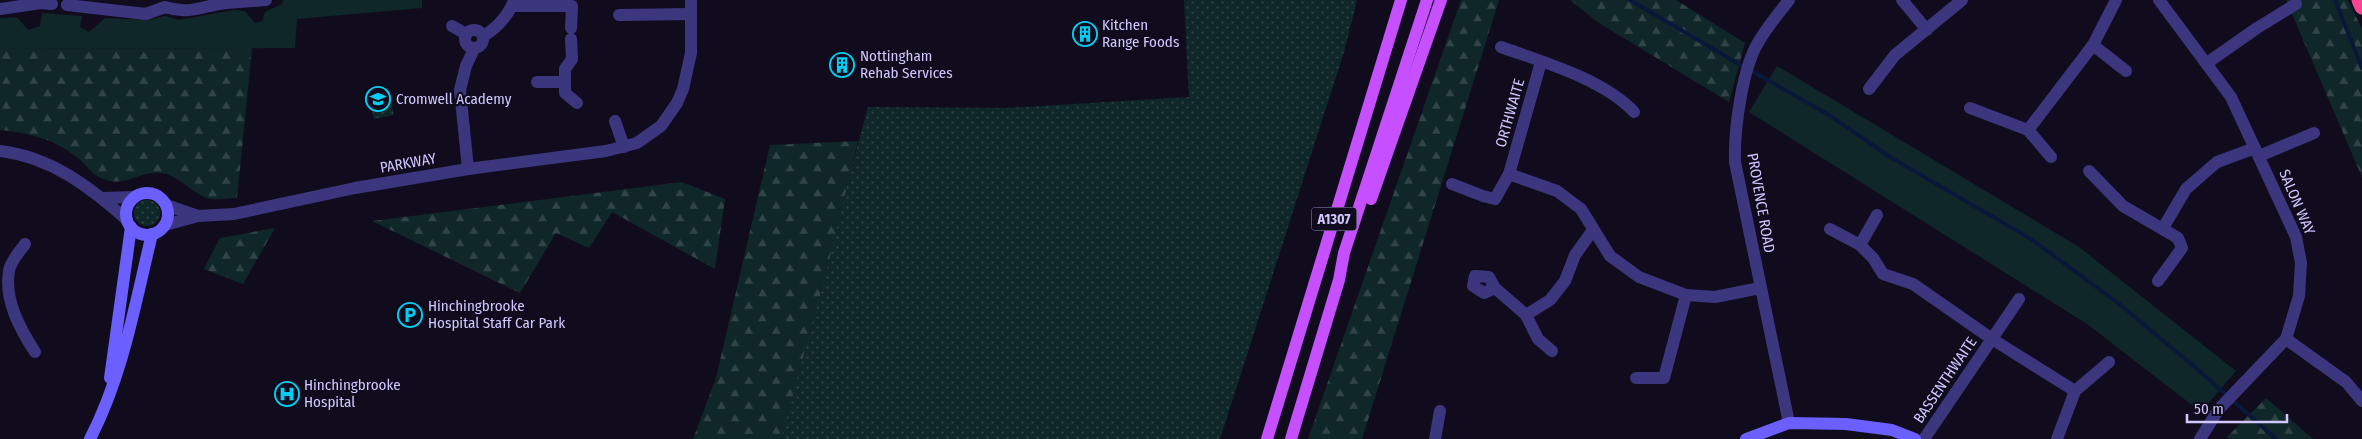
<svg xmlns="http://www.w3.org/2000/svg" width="2362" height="439" font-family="'Fira Sans Condensed',sans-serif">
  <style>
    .grass { fill: url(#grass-dots) }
    .forest { fill: url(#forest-firs) }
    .park { fill: #0f2728 }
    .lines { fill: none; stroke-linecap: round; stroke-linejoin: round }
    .stream { stroke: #08183a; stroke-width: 4 }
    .street { stroke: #3c367e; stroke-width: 12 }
    .secondary { stroke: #6b5fff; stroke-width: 12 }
    .primary { stroke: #c64fff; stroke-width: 12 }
    .highway { stroke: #ff4394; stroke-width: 15 }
    .labels { text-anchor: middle; stroke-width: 4.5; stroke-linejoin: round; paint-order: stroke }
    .shield { fill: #100c1e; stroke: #9790bc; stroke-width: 1 }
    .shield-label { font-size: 14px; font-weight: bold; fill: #d1c8ff }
    .poi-label { font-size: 15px; fill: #d1c8ff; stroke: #100c1e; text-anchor: start }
    .street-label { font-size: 15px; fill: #d1c8ff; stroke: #100c1e }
  </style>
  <defs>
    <pattern id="grass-dots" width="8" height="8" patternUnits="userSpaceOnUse" patternTransform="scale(1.25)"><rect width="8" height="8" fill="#0f2728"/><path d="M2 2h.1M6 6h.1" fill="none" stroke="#314548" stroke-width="1.8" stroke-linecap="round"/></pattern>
    <pattern id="forest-firs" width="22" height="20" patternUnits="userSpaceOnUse" patternTransform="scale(1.25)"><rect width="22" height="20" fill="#0f2728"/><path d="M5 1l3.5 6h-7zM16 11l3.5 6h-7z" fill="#314548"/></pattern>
  </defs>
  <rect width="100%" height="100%" fill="#100c1e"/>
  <!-- grass -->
  <g class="grass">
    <polygon points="1184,0 1357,0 1344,52 1220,439 778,439 868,107 1007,108 1189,97"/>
    <polygon points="388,88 394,115 374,119 368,92"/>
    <circle cx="147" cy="213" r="13"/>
  </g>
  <!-- forest -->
  <g class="forest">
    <polygon points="1461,0 1499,0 1362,439 1308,439"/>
    <polygon points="1570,0 1676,0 1745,43 1729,102 1599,23"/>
    <polygon points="2286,0 2348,0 2362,29 2362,177"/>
    <path d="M252,48L237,198C228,198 215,201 207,198C190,192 178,174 160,173C137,171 126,189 101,178C92,175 86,164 78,158C54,139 30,133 0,130V49Z"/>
    <polygon points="858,141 826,273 781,439 693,439 716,378 770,145"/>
    <polygon points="682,182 725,199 715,269 612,212 589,248 556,233 520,293 372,221"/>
    <polygon points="275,228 243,284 204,269 220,238"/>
    <polygon points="2266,398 2313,439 2230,439 2227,437"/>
  </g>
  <!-- park -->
  <g class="park">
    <polygon points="283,0 422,0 422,8 297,19 295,48 0,49 0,18 17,17 28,30 40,26 42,13 82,16 80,27 89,32 105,18 149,20 165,16 179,20 234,10 245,11 255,23 262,21 265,12 282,4"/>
    <polygon points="1777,66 2079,247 2236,371 2201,412 2087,324 1749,112"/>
  </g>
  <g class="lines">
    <!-- stream -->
    <g class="stream">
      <polyline points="1630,0 1744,67"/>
      <polyline points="2335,0 2362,68"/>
      <polyline points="1750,70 1829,115 1890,157 2031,239 2118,303 2196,368 2276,439"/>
    </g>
    <!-- street -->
    <g class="street">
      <polyline points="1902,0 1927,30"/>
      <polyline points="2159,0 2231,97 2296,237 2301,263 2299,296 2286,339 2219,409 2200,439"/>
      <path d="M67,5L146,14L165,7C189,15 202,6 226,3C239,2 253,1 266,0"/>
      <polyline points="512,6 572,6 571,28"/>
      <polyline points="0,9 41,3 52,4"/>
      <polyline points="619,15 691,14"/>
      <polyline points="452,26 466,34"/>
      <circle cx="474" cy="39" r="9"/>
      <path d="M483,36C496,29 509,15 514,0"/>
      <polyline points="571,39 572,59 565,69 565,93 577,103"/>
      <polyline points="2093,45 2126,71"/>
      <path d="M1501,47C1543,62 1603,79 1634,112"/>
      <polyline points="2207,63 2257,28 2296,4"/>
      <polyline points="537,82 565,82"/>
      <polyline points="1869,89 1895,55 1962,0"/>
      <polyline points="1970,108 2028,130 2051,157"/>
      <polyline points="615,121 624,147"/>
      <polyline points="2028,130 2093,45 2116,0"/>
      <path d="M0,151C51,157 90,187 127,220"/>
      <polyline points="2259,156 2314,133"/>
      <polyline points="468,169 460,90 466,66 474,49"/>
      <polyline points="2089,171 2123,206 2178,238 2182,248 2158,281"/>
      <polyline points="1509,174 1557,191 1581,209 1610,256 1639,277 1686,295 1715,297 1760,288"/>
      <polyline points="1452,184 1483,196 1495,199 1509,174 1541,62"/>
      <polyline points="103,198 135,197"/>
      <polyline points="166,205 198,216"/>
      <polyline points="165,225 198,216 234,214 355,188 468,169 606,151 637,143 661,126 677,103 683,89 691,53 691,0"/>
      <polyline points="2163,228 2186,189 2217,162 2255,148"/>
      <polyline points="1830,229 1860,245 1873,258 1883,274 1913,284 1992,339 2075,391"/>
      <path d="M25,244C20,251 10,262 9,271C4,300 20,329 35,352"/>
      <polyline points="1860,245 1877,215"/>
      <polyline points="1495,288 1484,293 1473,286 1475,276 1489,277 1495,288 1526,315 1538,339 1552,351"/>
      <polyline points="1526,315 1550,300 1565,281 1575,255 1593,230"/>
      <polyline points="2286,339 2346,382 2362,401"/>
      <polyline points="1636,378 1664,378 1686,295"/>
      <path d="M1789,423L1735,162C1734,130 1742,68 1759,41C1768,26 1779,13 1789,0"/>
      <polyline points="1435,439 1440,411"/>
      <polyline points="1924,439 2019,299"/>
      <polyline points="2057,439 2075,391 2109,362"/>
    </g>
    <!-- secondary -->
    <g class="secondary">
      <circle cx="147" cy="214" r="21"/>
      <polyline points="110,378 131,227"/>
      <path d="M90,439C123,375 135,304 152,234"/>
      <polyline points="1746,439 1789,423 1846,424 1892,430 1915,439"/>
    </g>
    <!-- primary -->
    <g class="primary">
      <polyline points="1371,199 1441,0"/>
      <polyline points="1267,439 1401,0"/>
      <polyline points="1291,439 1339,280 1344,253 1427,0"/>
    </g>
    <!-- highway -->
    <polyline class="highway" points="2359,0 2362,7"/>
  </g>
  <!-- icons -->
  <defs>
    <symbol id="building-ring" viewBox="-11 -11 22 22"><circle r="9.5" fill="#100c1e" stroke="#00cff3" stroke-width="1.5"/><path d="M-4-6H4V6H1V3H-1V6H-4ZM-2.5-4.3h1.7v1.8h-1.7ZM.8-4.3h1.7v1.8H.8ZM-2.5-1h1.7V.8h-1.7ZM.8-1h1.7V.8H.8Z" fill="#00cff3"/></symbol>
    <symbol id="school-ring" viewBox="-11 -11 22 22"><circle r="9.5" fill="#100c1e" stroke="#00cff3" stroke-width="1.5"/><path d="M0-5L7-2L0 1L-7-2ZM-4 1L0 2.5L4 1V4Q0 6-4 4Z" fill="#00cff3"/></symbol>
    <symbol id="parking-ring" viewBox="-11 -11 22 22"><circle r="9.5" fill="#100c1e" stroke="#00cff3" stroke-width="1.5"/><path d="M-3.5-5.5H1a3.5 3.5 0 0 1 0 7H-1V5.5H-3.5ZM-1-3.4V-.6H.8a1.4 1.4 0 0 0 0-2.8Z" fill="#00cff3"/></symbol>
    <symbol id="hospital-ring" viewBox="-11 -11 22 22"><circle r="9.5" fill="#100c1e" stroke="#00cff3" stroke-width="1.5"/><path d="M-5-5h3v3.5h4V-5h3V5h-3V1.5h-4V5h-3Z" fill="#00cff3"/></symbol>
  </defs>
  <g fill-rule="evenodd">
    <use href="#building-ring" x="1071" y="20" width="28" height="28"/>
    <use href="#building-ring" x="828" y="51" width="28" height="28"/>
    <use href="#school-ring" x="364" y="85" width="28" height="28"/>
    <use href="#parking-ring" x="396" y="301" width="28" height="28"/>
    <use href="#hospital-ring" x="273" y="380" width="28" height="28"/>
  </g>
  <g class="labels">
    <!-- shield labels -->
    <rect class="shield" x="1311.5" y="207.5" width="45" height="23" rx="4"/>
    <g class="shield-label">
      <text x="1334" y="224">A1307</text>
    </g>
    <!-- poi labels -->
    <g class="poi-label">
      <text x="1102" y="30">Kitchen<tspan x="1102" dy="17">Range Foods</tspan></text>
      <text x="860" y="61">Nottingham<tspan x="860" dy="17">Rehab Services</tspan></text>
      <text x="396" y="104">Cromwell Academy</text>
      <text x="428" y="311">Hinchingbrooke<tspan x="428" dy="17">Hospital Staff Car Park</tspan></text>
      <text x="304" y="390">Hinchingbrooke<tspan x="304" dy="17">Hospital</tspan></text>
    </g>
    <!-- street labels -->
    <g class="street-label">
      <text transform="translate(1510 113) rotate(-74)" y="5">ORTHWAITE</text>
      <text transform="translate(408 163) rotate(-10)" y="5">PARKWAY</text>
      <text transform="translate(2297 202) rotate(67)" y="5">SALON WAY</text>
      <text transform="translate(1761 203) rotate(80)" y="5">PROVENCE ROAD</text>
      <text transform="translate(1945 380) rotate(-56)" y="5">BASSENTHWAITE</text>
    </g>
  </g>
  <!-- scale -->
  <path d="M2187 414v8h100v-8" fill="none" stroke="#d1c8ff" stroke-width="2.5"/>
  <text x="2194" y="414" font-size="15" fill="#d1c8ff" stroke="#100c1e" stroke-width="4" paint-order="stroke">50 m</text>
</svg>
